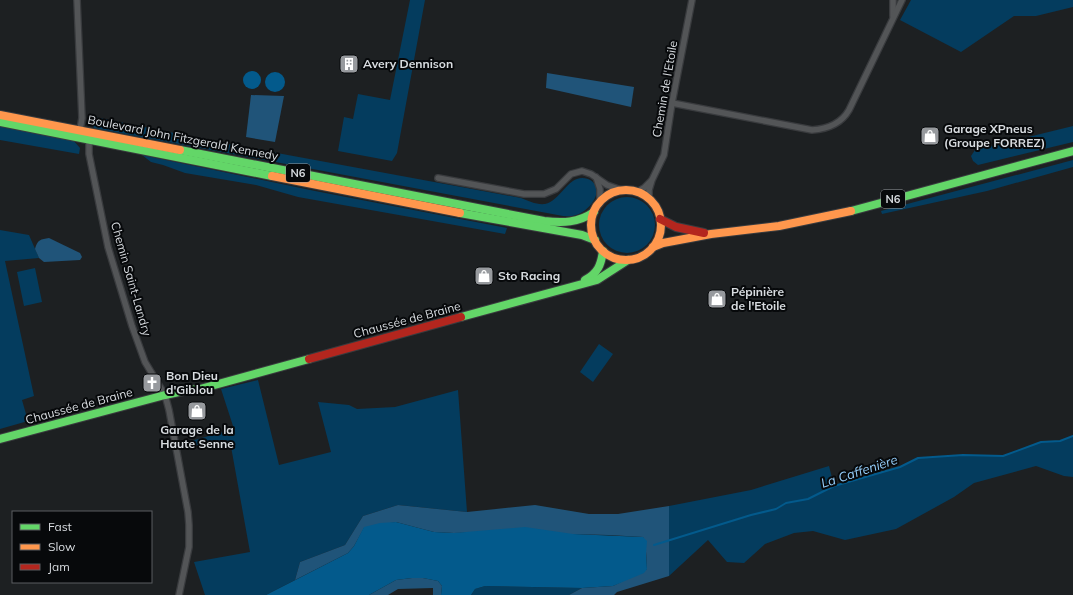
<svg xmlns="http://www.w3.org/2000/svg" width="1073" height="595" font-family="Mulish,sans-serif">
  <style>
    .green { fill: #043c5e }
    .forest { fill: #205479 }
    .water { fill: #035a8c }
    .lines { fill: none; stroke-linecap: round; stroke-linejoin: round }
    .stream { stroke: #035a8c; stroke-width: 2 }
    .street-casing { stroke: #393b3e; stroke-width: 8 }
    .fast-casing { stroke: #393b3e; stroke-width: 10 }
    .slow-casing { stroke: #393b3e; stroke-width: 10 }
    .jam-casing { stroke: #393b3e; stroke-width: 10 }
    .street { stroke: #535557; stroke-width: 5.5 }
    .fast { stroke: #63d668; stroke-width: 8 }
    .slow { stroke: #ff974d; stroke-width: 8 }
    .jam { stroke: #b3261e; stroke-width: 8 }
    .labels { text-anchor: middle; stroke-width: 4; stroke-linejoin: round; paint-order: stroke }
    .shield { fill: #07090b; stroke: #999da0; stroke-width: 1 }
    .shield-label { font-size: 11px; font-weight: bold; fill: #d8dce0 }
    .poi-label { font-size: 12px; font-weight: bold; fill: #d8dce0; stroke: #07090b; text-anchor: start }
    .street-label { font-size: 12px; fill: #d8dce0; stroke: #07090b }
    .water-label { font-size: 13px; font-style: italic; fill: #94cdfa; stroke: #07090b }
  </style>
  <rect width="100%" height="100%" fill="#1d2022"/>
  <!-- green -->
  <g class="green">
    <polygon points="410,0 425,0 397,153 392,161 338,151 344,117 353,119 358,94 390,100"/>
    <polygon points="911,0 1073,0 1073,7 1036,16 1014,16 961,52 900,20"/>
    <path d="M94,117L239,146L521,198C528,201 537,205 545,204C562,200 569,172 588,179C608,188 589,212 576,215C571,217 567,216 563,216L94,128L91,124Z"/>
    <polygon points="0,126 73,140 80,148 79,154 0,140"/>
    <polygon points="1073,126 1073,142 978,165 973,161 971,156 975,150"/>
    <polygon points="142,155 315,191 507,228 505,234 298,197 256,185 185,173 163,165 151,162"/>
    <polygon points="1073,160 1073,167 987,191 882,214 881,211"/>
    <circle cx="627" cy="225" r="28"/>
    <polygon points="0,230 29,235 39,258 5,261 34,396 22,400 28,421 0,429"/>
    <polygon points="35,268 42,302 24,306 17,272"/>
    <polygon points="599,344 613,354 593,382 580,372"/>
    <polygon points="258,380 279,465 331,452 318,402 349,405 357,409 395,407 458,390 467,512 398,505 363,516 345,545 300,562 295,580 266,595 205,595 194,562 250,552 230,441 225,440 181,448 180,444 234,429 221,389"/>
    <polygon points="1073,436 1073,477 1064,476 1036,466 974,483 954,497 896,529 845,540 813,531 794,533 765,544 744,563 727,562 708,540 669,576 669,506 751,490 829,466 834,486 900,467 918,458 963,455 1003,456 1041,442 1060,441"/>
    <polygon points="485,586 582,588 569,595 471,595 475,589"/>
  </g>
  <!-- forest -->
  <g class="forest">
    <polygon points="547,73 634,87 631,107 546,88"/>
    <polygon points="251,95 284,96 275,142 246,137"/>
    <path d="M49,238L80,253L82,257L80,260L44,262L39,258L35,249C37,240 41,239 49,238Z"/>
    <path d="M398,505L467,512L535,505L589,514H618L669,506V576L617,592L614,595H569L582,588L613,586L647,569C646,558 647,548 643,537L608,535L482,532L454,533L434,532L396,522L364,528L354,546L348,553L295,580L300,562L345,545L363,516Z"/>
    <polygon points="412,578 423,578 438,581 442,586 441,595 433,595 433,588 398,589 388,595 369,595 396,580"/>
  </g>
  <!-- water -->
  <g class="water">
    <circle cx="252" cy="80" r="9"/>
    <circle cx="275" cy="82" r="10"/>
    <polygon points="396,522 434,532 454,533 525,527 573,534 643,537 647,541 646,553 647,569 644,573 613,586 582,588 485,586 475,589 471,595 441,595 442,586 438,581 423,578 412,578 396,580 369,595 266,595 348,553 354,546 364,527 380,523"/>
  </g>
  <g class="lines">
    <!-- stream -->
    <polyline class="stream" points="654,545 751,515 776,509 786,503 808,499 834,486 900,467 918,458 963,455 1003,456 1041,442 1060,441 1073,436"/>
    <defs>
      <g id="street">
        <polyline points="77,0 82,118 80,130"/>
        <polyline points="893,0 893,16"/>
        <path d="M672,103L812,130C827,129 841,124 849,110L902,0"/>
        <polyline points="89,140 89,154 108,247 132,326 145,362 165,395 169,410 188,512 189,525 189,547 179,595"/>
        <polyline points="596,177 600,189 600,203"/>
        <polyline points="438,178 524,194 544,194 556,189 571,174 582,171 591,174 607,185 624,191"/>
        <polyline points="637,192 644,188 651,181"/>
        <polyline points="649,199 649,190 652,180 664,155 672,103 692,0"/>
      </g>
      <g id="fast">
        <polyline points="0,122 272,176"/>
        <path d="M180,150L544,221C563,223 578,223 594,212"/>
        <polyline points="851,211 1073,151"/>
        <polyline points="460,213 582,235 595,240"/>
        <path d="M585,280C598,273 601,265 603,251"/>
        <polyline points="461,317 597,280 628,260"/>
        <polyline points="0,439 165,395 188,390 200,389 309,359"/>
      </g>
      <g id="slow">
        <polyline points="0,115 180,150"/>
        <polyline points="272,176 460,213"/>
        <circle cx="626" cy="225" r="35"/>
        <polyline points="653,247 663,243 711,234 779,226 851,211"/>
      </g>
      <g id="jam">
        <polyline points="660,219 676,227 704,233"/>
        <polyline points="309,359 461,317"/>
      </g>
    </defs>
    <!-- street casing -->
    <use href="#street" class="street-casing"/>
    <!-- fast casing -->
    <use href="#fast" class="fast-casing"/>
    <!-- slow casing -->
    <use href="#slow" class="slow-casing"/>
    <!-- jam casing -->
    <use href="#jam" class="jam-casing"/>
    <!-- street -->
    <use href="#street" class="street"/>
    <!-- fast -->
    <use href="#fast" class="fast"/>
    <!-- slow -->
    <use href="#slow" class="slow"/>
    <!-- jam -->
    <use href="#jam" class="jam"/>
  </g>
  <!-- icons -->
  <defs>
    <symbol id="building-square" viewBox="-11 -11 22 22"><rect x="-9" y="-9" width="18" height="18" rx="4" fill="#979a9e" stroke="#07090b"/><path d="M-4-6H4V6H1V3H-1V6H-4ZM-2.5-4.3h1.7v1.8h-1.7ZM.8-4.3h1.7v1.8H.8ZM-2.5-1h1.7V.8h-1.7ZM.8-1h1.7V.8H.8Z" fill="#fff"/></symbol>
    <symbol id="shop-square" viewBox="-11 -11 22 22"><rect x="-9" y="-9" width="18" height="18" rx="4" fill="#979a9e" stroke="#07090b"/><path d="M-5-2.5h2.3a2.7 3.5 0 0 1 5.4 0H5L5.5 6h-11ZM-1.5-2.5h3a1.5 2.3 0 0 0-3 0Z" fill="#fff"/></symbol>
    <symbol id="church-square" viewBox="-11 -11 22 22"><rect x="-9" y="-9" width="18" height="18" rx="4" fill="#979a9e" stroke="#07090b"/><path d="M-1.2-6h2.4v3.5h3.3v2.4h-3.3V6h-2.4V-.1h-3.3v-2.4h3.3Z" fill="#fff"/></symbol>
  </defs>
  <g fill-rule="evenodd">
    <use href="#building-square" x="338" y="53" width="22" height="22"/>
    <use href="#shop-square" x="919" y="125" width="22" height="22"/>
    <use href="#shop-square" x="473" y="265" width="22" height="22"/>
    <use href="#shop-square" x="706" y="288" width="22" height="22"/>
    <use href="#church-square" x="141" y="372" width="22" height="22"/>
    <use href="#shop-square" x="186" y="400" width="22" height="22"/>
  </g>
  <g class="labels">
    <!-- shield labels -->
    <g class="shield">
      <rect x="286" y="164" width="24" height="18" rx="3"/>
      <rect x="881" y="190" width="24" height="18" rx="3"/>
    </g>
    <g class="shield-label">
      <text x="298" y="177">N6</text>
      <text x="893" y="203">N6</text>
    </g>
    <!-- poi labels -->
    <g class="poi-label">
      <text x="363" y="68">Avery Dennison</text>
      <text x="944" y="133">Garage XPneus<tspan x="944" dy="14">(Groupe FORREZ)</tspan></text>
      <text x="498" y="280">Sto Racing</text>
      <text x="731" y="296">Pépinière<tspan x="731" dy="14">de l'Etoile</tspan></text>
      <text x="166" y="380">Bon Dieu<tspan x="166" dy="14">d'Giblou</tspan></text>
      <text x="197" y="434" text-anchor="middle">Garage de la<tspan x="197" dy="14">Haute Senne</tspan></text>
    </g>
    <!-- street labels -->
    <g class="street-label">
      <text transform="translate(665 89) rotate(-80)" y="4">Chemin de l'Etoile</text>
      <text transform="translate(183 138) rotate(11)" y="4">Boulevard John Fitzgerald Kennedy</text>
      <text transform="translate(131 279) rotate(74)" y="4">Chemin Saint-Landry</text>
      <text transform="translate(407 320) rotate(-15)" y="4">Chaussée de Braine</text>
      <text transform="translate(79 406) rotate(-15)" y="4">Chaussée de Braine</text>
    </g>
    <!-- water labels -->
    <g class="water-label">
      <text transform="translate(859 471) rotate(-18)" y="5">La Caffenière</text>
    </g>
  </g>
  <!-- legend -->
  <rect x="12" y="511" width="140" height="72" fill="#07090b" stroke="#5b5d60"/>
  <rect x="20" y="524" width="20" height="6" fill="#63d668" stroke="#5b5d60"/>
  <text x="48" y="531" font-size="12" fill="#d8dce0">Fast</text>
  <rect x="20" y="544" width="20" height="6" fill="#ff974d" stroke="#5b5d60"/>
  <text x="48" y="551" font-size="12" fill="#d8dce0">Slow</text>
  <rect x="20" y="564" width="20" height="6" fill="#b3261e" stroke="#5b5d60"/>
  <text x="48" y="571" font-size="12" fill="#d8dce0">Jam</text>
</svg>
